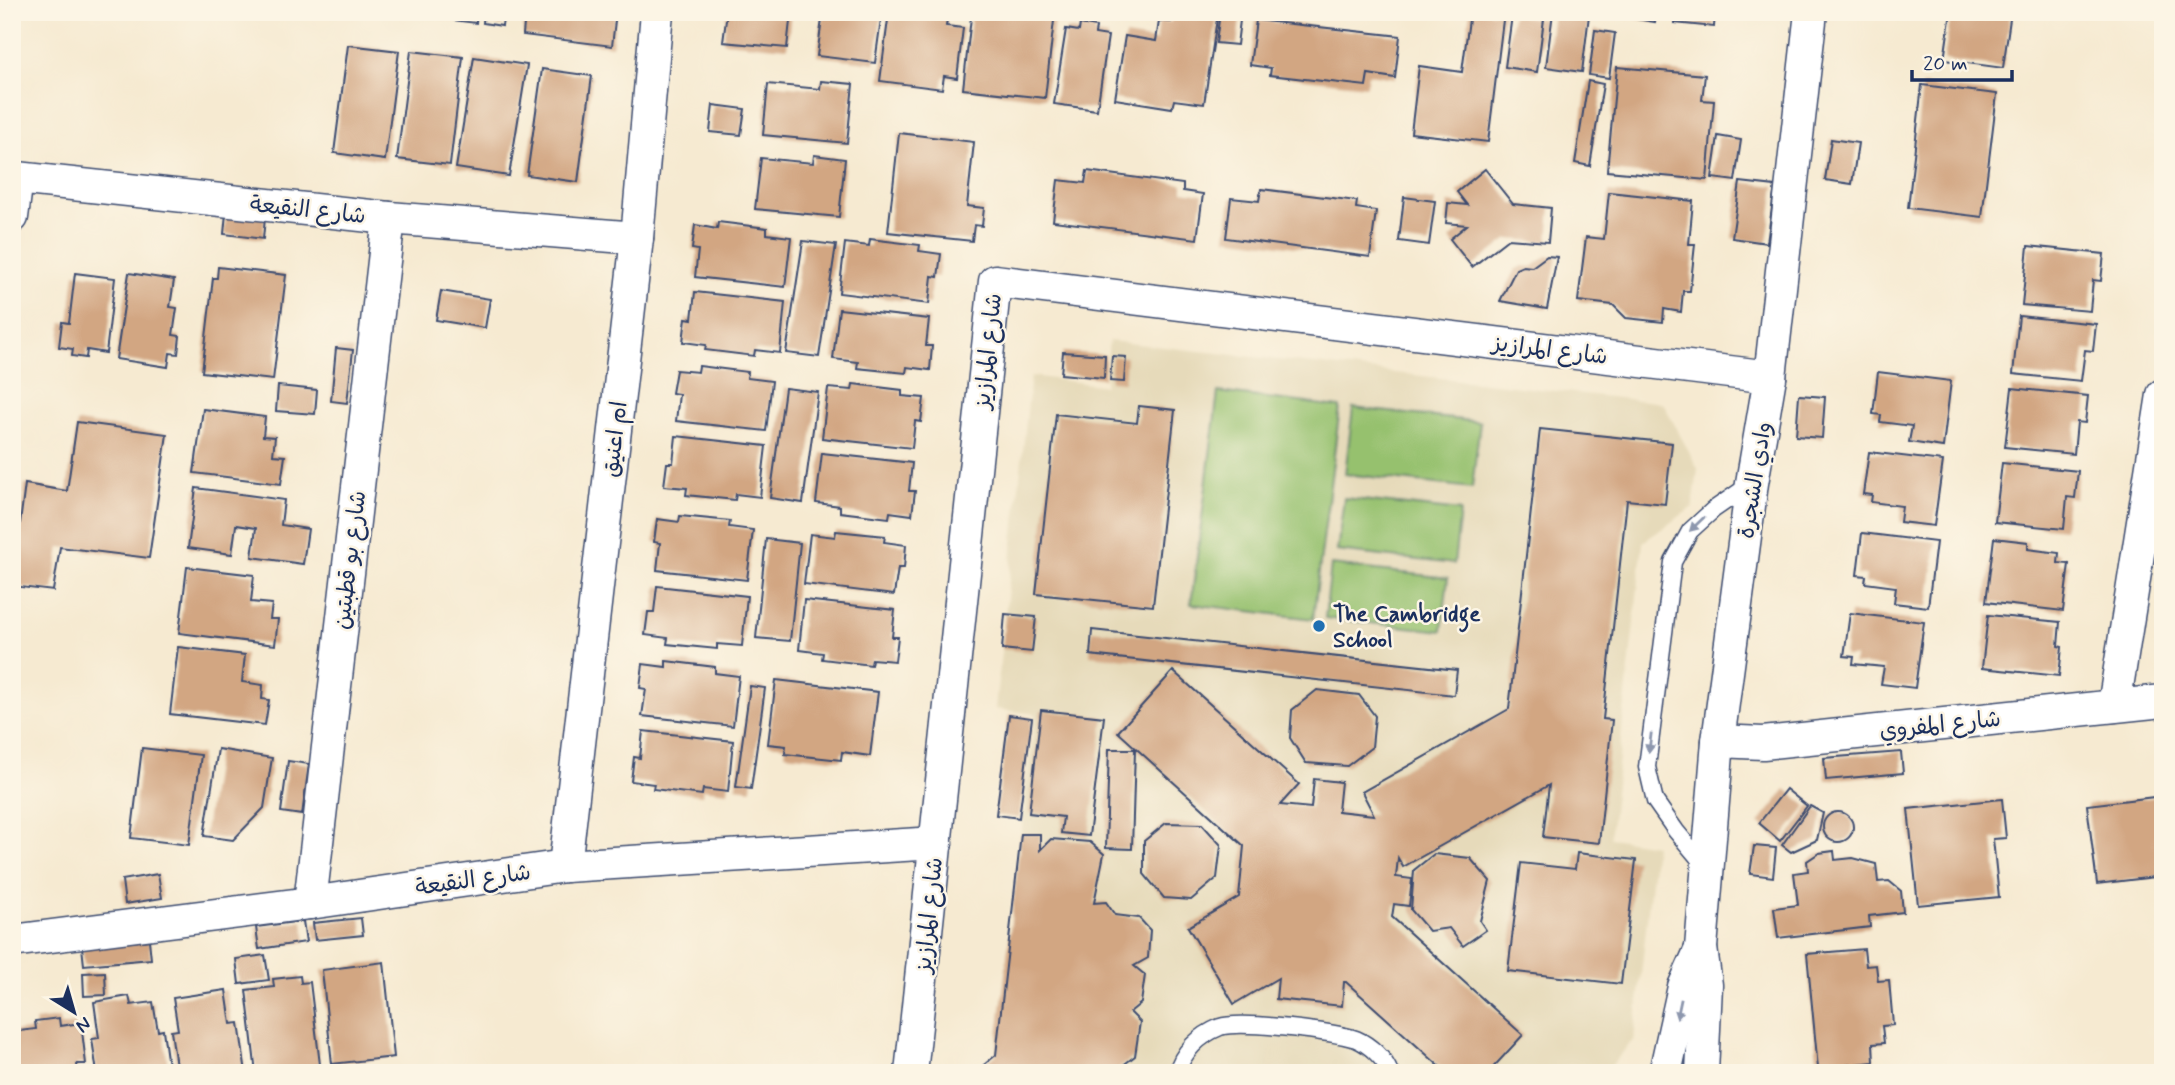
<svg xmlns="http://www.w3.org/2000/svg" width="2175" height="1085" font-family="Mynerve,'Playpen Sans Arabic',sans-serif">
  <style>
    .built { fill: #e6daba }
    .green { fill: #96c16e; stroke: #587866; stroke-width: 2 }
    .building { fill: #d2a682 }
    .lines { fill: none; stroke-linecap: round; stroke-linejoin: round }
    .service-casing { stroke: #3c4b6f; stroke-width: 19 }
    .minor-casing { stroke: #3c4b6f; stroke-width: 35 }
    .service { stroke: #fff; stroke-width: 16 }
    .minor { stroke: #fff; stroke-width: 32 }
    .oneway { fill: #8d97ae }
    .poi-dot { fill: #1f6fb2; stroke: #fcf5e5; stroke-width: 2.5 }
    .labels { text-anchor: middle; stroke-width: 5; stroke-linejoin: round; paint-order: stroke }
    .street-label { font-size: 23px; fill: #1b2f5e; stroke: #fcf5e5 }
    .poi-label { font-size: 23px; font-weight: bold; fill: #1b2f5e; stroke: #fcf5e5; text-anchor: start }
  </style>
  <rect width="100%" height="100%" fill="#fcf5e5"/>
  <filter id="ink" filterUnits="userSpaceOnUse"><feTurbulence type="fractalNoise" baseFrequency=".0143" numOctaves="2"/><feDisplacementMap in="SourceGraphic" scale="14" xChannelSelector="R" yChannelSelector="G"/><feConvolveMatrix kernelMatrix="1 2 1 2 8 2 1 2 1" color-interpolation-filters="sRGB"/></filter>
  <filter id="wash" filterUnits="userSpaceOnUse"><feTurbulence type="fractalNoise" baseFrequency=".00686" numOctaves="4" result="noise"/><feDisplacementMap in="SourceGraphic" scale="28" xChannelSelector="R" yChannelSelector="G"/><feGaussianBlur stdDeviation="1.57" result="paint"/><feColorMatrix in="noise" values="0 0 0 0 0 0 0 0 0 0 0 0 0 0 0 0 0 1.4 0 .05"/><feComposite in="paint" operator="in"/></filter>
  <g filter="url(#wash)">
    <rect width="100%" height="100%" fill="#f6ead1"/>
    <!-- built -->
    <polygon class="built" points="1109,341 1663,403 1698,469 1693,507 1643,542 1610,838 1655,845 1634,1039 1605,1073 974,1073 996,1054 1035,714 995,709 1031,376 1105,386"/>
    <!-- green -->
    <g class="green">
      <polygon points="1218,392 1340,407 1313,619 1191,604"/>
      <polygon points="1353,408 1480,422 1472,488 1345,474"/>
      <polygon points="1344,498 1460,511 1454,564 1337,551"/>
      <polygon points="1331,565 1448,578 1442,631 1325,618"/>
    </g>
    <g id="blocks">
      <!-- building -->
      <g class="building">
        <polygon points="428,12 477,12 476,23 427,17"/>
        <polygon points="484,12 504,12 502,26 483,23"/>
        <polygon points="525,12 616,12 612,46 523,35"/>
        <polygon points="727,12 791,12 787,48 723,42"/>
        <polygon points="823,12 882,12 875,63 817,56"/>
        <polygon points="889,12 948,12 946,26 963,28 957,78 944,76 942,89 880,81"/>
        <polygon points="966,12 1055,12 1045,98 963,89 971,17"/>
        <polygon points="1173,12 1217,19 1204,104 1174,100 1172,108 1115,99 1125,36 1156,41 1159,21 1171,22"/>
        <polygon points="1220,12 1241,12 1237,45 1216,43"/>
        <polygon points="1470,12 1504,12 1488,142 1411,133 1419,66 1462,72"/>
        <polygon points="1553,12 1589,15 1582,72 1546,67"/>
        <polygon points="1619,12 1657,12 1655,22 1618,16"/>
        <polygon points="1676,12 1715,12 1714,27 1675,23"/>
        <polygon points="1951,12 2011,12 2003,68 1944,60"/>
        <polygon points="1512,15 1544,19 1537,72 1505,67"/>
        <polygon points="1256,20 1400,36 1395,78 1368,74 1366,86 1270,75 1271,68 1250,65"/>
        <polygon points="1080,24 1096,27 1095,34 1108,36 1097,110 1054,104 1066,29 1079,31"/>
        <polygon points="1595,30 1615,33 1609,78 1589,75"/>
        <polygon points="348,45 399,51 385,160 334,153"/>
        <polygon points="411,51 463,57 450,165 397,159"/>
        <polygon points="474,57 527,65 509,176 456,168"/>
        <polygon points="1617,67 1705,75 1702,100 1714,101 1707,180 1607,171"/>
        <polygon points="542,69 592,76 578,182 527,175"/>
        <polygon points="821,81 853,84 847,143 763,135 768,84 820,89"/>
        <polygon points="1588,81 1603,84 1590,166 1575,163"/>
        <polygon points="1922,85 1997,94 1982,217 1908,208"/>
        <polygon points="713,105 745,109 741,135 710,132"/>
        <polygon points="899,133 974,142 967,206 984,208 982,226 974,225 972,241 888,232"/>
        <polygon points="1718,136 1741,140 1735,181 1712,178"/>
        <polygon points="1831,139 1858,143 1852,184 1825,180"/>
        <polygon points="814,155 845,159 839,217 755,209 761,158 813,163"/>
        <polygon points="1485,169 1513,204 1551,208 1548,242 1508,239 1472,267 1450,239 1467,225 1446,223 1448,203 1467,205 1457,192"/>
        <polygon points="1087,171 1183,184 1183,191 1203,194 1197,239 1053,221 1058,180 1085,183"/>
        <polygon points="1740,182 1775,186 1767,243 1732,238"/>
        <polygon points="1261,189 1357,201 1356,208 1376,211 1370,257 1226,238 1231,198 1259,201"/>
        <polygon points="1609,192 1693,201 1689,244 1695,244 1690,291 1683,291 1681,312 1664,309 1663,322 1626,318 1613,305 1578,301 1586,237 1604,239"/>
        <polygon points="1404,197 1435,201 1429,245 1399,241"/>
        <polygon points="226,213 265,218 263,239 224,234"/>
        <polygon points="718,222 767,228 767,234 791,237 785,287 695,277 698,250 692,249 695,225 717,229"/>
        <polygon points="870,239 920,245 919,251 941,254 938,277 932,276 929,304 839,293 845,243 869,246"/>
        <polygon points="803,241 836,245 819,357 786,353"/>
        <polygon points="2028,246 2104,254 2101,281 2093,280 2090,311 2022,305"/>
        <polygon points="1547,256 1557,257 1547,309 1500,301 1516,269 1523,266 1532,267"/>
        <polygon points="218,267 286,275 273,380 202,372 213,278 217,278"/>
        <polygon points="75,273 115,278 106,353 87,350 86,358 72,356 73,349 59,347 62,322 69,323"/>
        <polygon points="129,273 174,280 170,307 177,308 173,335 180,336 178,354 170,353 168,367 116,359"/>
        <polygon points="441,291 490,299 485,328 436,320"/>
        <polygon points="695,292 785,302 780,353 755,350 754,356 705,350 706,345 683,342 686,318 692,319"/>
        <polygon points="839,309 929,319 926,346 932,346 930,370 907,367 906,373 857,368 858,362 833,359"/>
        <polygon points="2019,316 2096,324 2093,351 2085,350 2081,381 2013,374"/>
        <polygon points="336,348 353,350 347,403 331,401"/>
        <polygon points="1063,352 1105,355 1104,378 1061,374"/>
        <polygon points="1112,356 1126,357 1124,382 1110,381"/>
        <polygon points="699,366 748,372 747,378 772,381 766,431 676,421 679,394 672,393 676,370 698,372"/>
        <polygon points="1878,372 1951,381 1943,447 1909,442 1912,426 1880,422 1881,415 1873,414"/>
        <polygon points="853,384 902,390 902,396 924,398 921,422 915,421 912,448 822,438 828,388 852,390"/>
        <polygon points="278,386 317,390 315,414 276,411"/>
        <polygon points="785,388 818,392 803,503 770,498"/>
        <polygon points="2012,388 2088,396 2085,423 2077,422 2074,454 2005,447"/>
        <polygon points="1799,395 1825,397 1822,438 1796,436"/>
        <polygon points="1139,406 1175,410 1153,606 1036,594 1056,414 1137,423"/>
        <polygon points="203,409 265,417 263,436 275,437 273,455 285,456 281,484 194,473"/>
        <polygon points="77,422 167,434 149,558 60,547 53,591 12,586 25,484 67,491"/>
        <polygon points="1540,429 1672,443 1665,504 1627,500 1603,719 1612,720 1599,843 1543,837 1549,785 1403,867 1398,858 1396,877 1412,879 1409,906 1394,904 1392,917 1523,1035 1488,1073 1447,1073 1346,982 1344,982 1342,1006 1276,999 1278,978 1234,1004 1188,927 1239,897 1244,846 1118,732 1173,671 1299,784 1280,805 1311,808 1314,779 1341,782 1338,811 1374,815 1362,792 1509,709"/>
        <polygon points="676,436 766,446 760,497 736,494 735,500 686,495 687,488 664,486 667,463 673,463"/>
        <polygon points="1869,452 1943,461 1934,526 1900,522 1902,506 1871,502 1872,495 1863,494"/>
        <polygon points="822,453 912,463 909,491 915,491 912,515 890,512 889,518 840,512 840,506 816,503"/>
        <polygon points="2002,463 2078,471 2075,498 2067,497 2064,529 1995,522"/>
        <polygon points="196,488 284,500 281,525 308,529 303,564 252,557 256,528 236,525 232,554 188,548"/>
        <polygon points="680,516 730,521 729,527 753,530 747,580 657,570 660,543 654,542 657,519 679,522"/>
        <polygon points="836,531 885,536 884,542 906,545 904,568 898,568 894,595 804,584 810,534 835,537"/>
        <polygon points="1862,533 1936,542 1928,607 1894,603 1896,587 1865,583 1866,576 1857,575"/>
        <polygon points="1994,538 2028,542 2028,549 2059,553 2058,563 2069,564 2063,611 1986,602"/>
        <polygon points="766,539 800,543 790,641 756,638"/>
        <polygon points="187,567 254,575 251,602 272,604 270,619 278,619 275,645 179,633"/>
        <polygon points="657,586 747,596 742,646 717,644 717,649 667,644 668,638 645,635 648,612 654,612"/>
        <polygon points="804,600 895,610 892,637 898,637 895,661 872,659 871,665 822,659 823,653 799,650"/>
        <polygon points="1850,613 1924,622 1915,688 1881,684 1884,667 1853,664 1854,657 1844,656"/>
        <polygon points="1005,614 1036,617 1032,652 1002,649"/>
        <polygon points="1988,615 2060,622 2058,646 2062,647 2059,676 1982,668"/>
        <polygon points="1092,630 1457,670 1454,695 1090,655"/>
        <polygon points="178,647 245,655 242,682 263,685 262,699 269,700 265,725 170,714"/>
        <polygon points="666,661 715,667 715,673 739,676 733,726 642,716 646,689 640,688 643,664 666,667"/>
        <polygon points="776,680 878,692 870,756 842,752 841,760 785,754 786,746 768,744"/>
        <polygon points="750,686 765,688 751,789 736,787"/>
        <polygon points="1317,690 1359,695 1375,716 1372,747 1347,766 1306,763 1290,738 1292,710"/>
        <polygon points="1041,710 1104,717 1089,836 1061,833 1063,817 1029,813"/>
        <polygon points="1009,715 1032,718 1019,818 996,815"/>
        <polygon points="643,731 733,741 728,792 703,789 702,795 653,789 654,784 631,781 634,757 640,758"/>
        <polygon points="142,748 201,755 189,845 131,838"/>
        <polygon points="218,749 272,758 264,808 233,840 204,836"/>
        <polygon points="1109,749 1135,749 1132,849 1106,848"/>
        <polygon points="1901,752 1903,773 1826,780 1824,758"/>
        <polygon points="288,761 309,764 302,815 281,812"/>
        <polygon points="1786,789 1807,806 1780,841 1759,823"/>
        <polygon points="2163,796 2163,876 2097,884 2087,805"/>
        <polygon points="2002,799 2006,838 1993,839 1999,897 1918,905 1908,809"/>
        <polygon points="1810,806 1823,813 1817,840 1791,852 1782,845"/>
        <circle cx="1838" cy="827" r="15"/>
        <polygon points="1166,823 1202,824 1221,845 1217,878 1191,900 1164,898 1144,874 1144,841"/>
        <polygon points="1021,834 1040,834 1040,850 1051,839 1090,842 1104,854 1094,903 1106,902 1115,915 1139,918 1150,930 1148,958 1134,966 1145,975 1141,1003 1130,1012 1140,1022 1135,1056 1113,1073 974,1073 996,1055"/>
        <polygon points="1754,846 1776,848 1773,877 1750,874"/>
        <polygon points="1834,851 1835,860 1853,858 1876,864 1878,882 1889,881 1901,891 1903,912 1869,916 1870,927 1778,938 1774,908 1798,905 1794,873 1808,871 1807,861 1819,853"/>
        <polygon points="1577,853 1636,860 1621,984 1508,971 1521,863 1575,869"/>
        <polygon points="1434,854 1470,858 1490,881 1480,921 1486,930 1463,946 1449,928 1429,931 1411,910 1414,870"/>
        <polygon points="158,874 162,898 125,904 122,880"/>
        <polygon points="361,918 363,935 315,940 313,923"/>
        <polygon points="303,921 306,942 259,949 256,927"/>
        <polygon points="149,940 151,959 84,965 82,947"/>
        <polygon points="1864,949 1866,966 1876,965 1878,981 1889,980 1893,1025 1882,1026 1884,1043 1873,1044 1874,1062 1818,1068 1807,954"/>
        <polygon points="265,955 269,980 239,984 236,959"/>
        <polygon points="384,962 394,1057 332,1064 322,970"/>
        <polygon points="105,972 106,995 84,996 83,973"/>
        <polygon points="300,976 301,983 310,982 321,1073 256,1073 246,990 274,987 273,979"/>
        <polygon points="226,990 231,1024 239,1023 246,1073 177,1073 171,1031 178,1030 173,998"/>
        <polygon points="129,996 131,1005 153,1002 158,1031 163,1030 169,1073 97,1073 92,1039 99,1038 94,1002"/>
        <polygon points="59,1018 60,1026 81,1023 86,1064 77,1064 78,1073 12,1073 12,1032 36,1029 35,1021"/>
      </g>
    </g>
  </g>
  <g filter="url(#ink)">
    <use href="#blocks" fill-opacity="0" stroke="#3c4b6f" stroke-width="2"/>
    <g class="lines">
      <defs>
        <g id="service">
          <polyline points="1706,867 1676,831 1655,801 1647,767 1673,562 1690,531 1713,510 1752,483"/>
          <path d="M1177,1073C1182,1052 1200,1035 1220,1027C1241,1020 1334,1032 1356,1039C1370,1045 1385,1059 1390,1073"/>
        </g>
        <g id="minor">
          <polyline points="12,217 17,178 389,218 637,238"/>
          <polyline points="2114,706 2163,395"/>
          <polyline points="1718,741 1763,743 2163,701"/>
          <polyline points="565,866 637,238 657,12"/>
          <polyline points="310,903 389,218"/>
          <polyline points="12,941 310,903 565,866 936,843"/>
          <polyline points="911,1073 995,281 1770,377"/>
          <polyline points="1665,1073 1684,987 1701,949"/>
          <polyline points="1702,1073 1706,985 1701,948 1718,741 1752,483 1770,377 1811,12"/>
        </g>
      </defs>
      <!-- service casing -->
      <use href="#service" class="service-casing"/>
      <!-- minor casing -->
      <use href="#minor" class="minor-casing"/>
      <!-- service -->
      <use href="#service" class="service"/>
      <!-- minor -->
      <use href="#minor" class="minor"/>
    </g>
    <!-- one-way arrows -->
    <defs><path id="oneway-solid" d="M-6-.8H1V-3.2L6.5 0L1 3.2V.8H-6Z" transform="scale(1.75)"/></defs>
    <g class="oneway">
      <use href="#oneway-solid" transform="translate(1697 524) rotate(136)"/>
      <use href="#oneway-solid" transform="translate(1650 743) rotate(97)"/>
      <use href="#oneway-solid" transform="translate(1679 1009) rotate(102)"/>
    </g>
  </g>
  <!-- markers -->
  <circle class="poi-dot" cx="1319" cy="626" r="7"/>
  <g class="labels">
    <!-- street labels -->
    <g class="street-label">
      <text transform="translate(308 209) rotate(6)" y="8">شارع النقيعة</text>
      <text transform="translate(1550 349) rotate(7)" y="8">شارع المرازيز</text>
      <text transform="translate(987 351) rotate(-84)" y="8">شارع المرازيز</text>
      <text transform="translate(614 439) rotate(-83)" y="8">ام اعنيق</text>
      <text transform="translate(1754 480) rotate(-81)" y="8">وادي الشجرة</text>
      <text transform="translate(349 560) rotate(-83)" y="8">شارع بو قطبتين</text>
      <text transform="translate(1940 724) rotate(-6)" y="8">شارع المفروي</text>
      <text transform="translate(473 879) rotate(-8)" y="8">شارع النقيعة</text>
      <text transform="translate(928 915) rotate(-84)" y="8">شارع المرازيز</text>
    </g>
    <!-- poi labels -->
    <g class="poi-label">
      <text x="1333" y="621">The Cambridge<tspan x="1333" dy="26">School</tspan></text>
    </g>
  </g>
  <!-- margin -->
  <rect width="2175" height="1085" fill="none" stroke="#fcf5e5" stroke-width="42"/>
  <!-- north arrow -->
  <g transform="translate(74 1012) rotate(143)" stroke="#fcf5e5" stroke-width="5" paint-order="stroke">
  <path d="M0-5L12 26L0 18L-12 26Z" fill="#1b2f5e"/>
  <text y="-10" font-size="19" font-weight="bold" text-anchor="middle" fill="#1b2f5e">N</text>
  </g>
  <!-- scale -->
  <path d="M1912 70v10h100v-10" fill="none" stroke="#1b2f5e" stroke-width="3.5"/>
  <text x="1923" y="70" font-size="21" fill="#1b2f5e" stroke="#fcf5e5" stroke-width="5" paint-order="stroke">20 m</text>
</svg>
